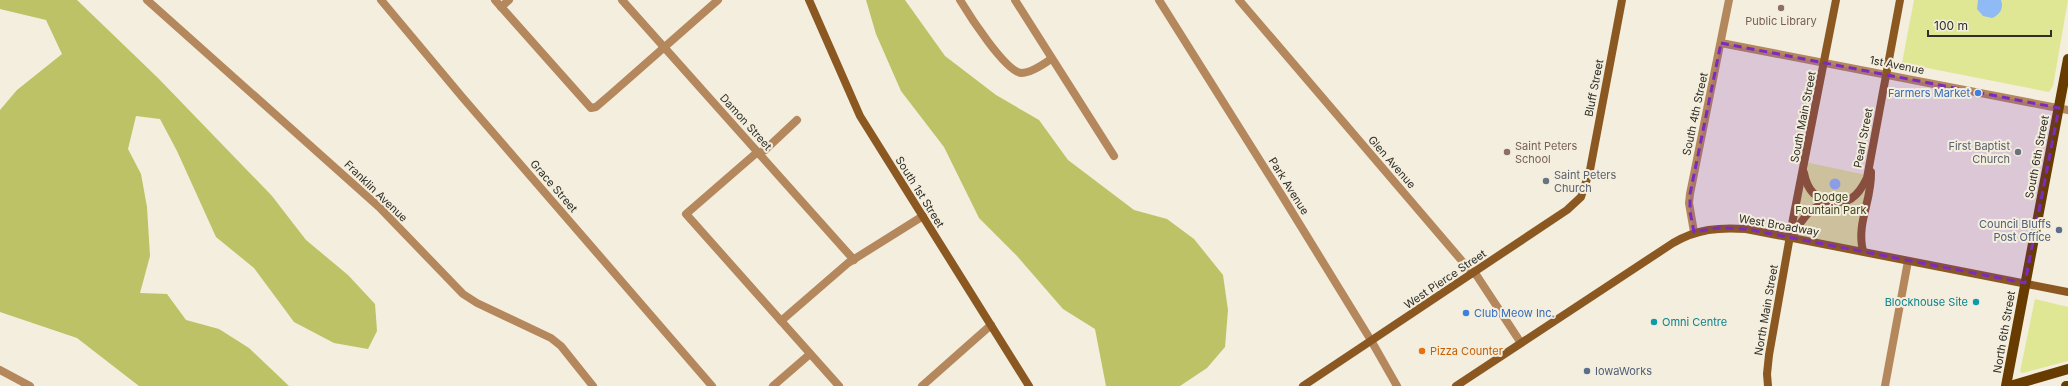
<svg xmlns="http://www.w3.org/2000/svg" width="2068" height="386" font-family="Inter,sans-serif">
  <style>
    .green { fill: #e0e794 }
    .forest { fill: #bcc265 }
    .water { fill: #90baf3 }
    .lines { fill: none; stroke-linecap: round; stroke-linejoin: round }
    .minor { stroke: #b4875c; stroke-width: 8 }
    .tertiary { stroke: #b4875c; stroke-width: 8 }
    .secondary { stroke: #8b5821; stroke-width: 8 }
    .primary { stroke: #683b00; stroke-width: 10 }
    .marked { fill: #7b2cbf; fill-opacity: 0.2; stroke: #7b2cbf; stroke-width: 3; stroke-dasharray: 8 5; stroke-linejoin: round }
    .education-dot { fill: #8d6e63; stroke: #f3eedd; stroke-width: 1.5 }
    .shop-dot { fill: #3f7fe0; stroke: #f3eedd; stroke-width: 1.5 }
    .worship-dot { fill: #6b7280; stroke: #f3eedd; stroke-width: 1.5 }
    .service-dot { fill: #5c6f8a; stroke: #f3eedd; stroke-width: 1.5 }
    .culture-dot { fill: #0f9aa8; stroke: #f3eedd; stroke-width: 1.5 }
    .food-dot { fill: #e8710a; stroke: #f3eedd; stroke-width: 1.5 }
    .labels { text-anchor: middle; stroke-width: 4; stroke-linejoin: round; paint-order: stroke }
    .education-label { font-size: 11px; fill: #785e54; stroke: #f3eedd }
    .street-label { font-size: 11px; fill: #302e28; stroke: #f3eedd }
    .shop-label { font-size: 11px; fill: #366cbe; stroke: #f3eedd; text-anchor: end }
    .worship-label { font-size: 11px; fill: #5b616d; stroke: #f3eedd; text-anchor: end }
    .park-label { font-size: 11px; fill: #42441d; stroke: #f3eedd }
    .service-label { font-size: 11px; fill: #4e5e75; stroke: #f3eedd; text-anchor: end }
    .culture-label { font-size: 11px; fill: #0d838f; stroke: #f3eedd; text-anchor: end }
    .food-label { font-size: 11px; fill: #c56008; stroke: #f3eedd; text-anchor: start }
  </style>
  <rect width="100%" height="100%" fill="#f3eedd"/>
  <!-- green -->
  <g class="green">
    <polygon points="1914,0 2068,0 2053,86 2049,92 1902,63"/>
    <polygon points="1805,162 1871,176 1863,251 1790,238"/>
    <polygon points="2035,299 2068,307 2068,361 2023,373 2020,372"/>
  </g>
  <!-- forest -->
  <g class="forest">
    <polygon points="0,0 77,0 158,78 272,196 306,240 348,275 375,304 377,331 368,349 334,343 294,322 254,268 216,237 177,151 160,119 136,116 128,149 141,174 147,207 150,256 140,293 167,294 186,320 219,329 249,348 289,386 139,386 77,338 0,312 0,110 17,90 62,54 46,20 0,9"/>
    <polygon points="866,0 905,0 945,56 996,95 1039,120 1068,160 1134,210 1167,219 1194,239 1223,275 1228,310 1225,347 1207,368 1180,386 1106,386 1095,329 1063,309 1017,256 979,218 944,147 901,91 876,34"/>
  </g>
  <!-- water -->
  <g class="water">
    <path d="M1978,0H2001C2004,8 2000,15 1992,18L1983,16L1977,9Z"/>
    <circle cx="1835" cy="184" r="5.5"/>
  </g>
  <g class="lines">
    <!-- minor -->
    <g class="minor">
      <polyline points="147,0 379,207 463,294 477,303 551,338 561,346 593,386"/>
      <polyline points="381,0 463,98 712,386"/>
      <polyline points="495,0 591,108 596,107 610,95 718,0"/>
      <polyline points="622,0 854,260"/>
      <path d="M960,0C969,15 1005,71 1021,73C1031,73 1044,64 1051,59"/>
      <polyline points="1015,0 1114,156"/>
      <polyline points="1159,0 1281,194 1372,342 1397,386"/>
      <polyline points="1239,0 1468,268 1477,276 1521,343"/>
      <polyline points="501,7 509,0"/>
      <polyline points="1721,43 2068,110"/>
      <polyline points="797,120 765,150 754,155 686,214 839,386"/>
      <polyline points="781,321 848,263 923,216"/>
      <polyline points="773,386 810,354"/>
      <polyline points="922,386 991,325"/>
      <polyline points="1885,386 1908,261"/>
    </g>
    <!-- tertiary -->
    <g class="tertiary">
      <polyline points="1694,232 1689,203 1690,194 1729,0"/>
      <polyline points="0,370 30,386"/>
    </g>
    <!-- secondary -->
    <g class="secondary">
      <polyline points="809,0 860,116 1029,386"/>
      <path d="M1804,173C1807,189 1816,200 1832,202"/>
      <path d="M1792,236C1798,227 1804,215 1813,209C1836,194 1849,215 1867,178L1900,0"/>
      <path d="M1863,251C1856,223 1872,201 1871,172"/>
      <polyline points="1303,386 1567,210 1581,197 1590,170 1622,0"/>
      <path d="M1456,386L1673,243C1697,229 1719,227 1746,229L2068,292"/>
      <polyline points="1768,386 1767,374 1769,355 1793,219 1836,0"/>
    </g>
    <!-- primary -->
    <g class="primary">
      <polyline points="2006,386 2068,59"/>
      <polyline points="2010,386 2068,369"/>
      <polyline points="2066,386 2068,386"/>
    </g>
  </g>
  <!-- marked area -->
  <path class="marked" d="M1721,43L2059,108L2025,283L1746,229L1718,228L1694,232L1690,212V194Z"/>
  <!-- markers -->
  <g class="education-dot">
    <circle cx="1781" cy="8" r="4"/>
    <circle cx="1507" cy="152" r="4"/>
  </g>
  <g class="shop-dot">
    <circle cx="1978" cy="93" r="4"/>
    <circle cx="1466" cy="313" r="4"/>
  </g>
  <g class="worship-dot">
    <circle cx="2018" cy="152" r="4"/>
    <circle cx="1546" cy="181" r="4"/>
  </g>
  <g class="service-dot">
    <circle cx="2059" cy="230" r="4"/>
    <circle cx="1587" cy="371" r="4"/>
  </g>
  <g class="culture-dot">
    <circle cx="1976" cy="302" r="4"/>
    <circle cx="1654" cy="322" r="4"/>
  </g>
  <circle class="food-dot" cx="1422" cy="351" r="4"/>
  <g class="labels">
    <!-- education labels -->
    <g class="education-label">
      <text x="1781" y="25">Public Library</text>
      <text x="1515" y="150" text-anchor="start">Saint Peters<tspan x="1515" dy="13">School</tspan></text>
    </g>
    <!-- street labels -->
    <g class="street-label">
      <text transform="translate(1897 65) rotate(11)" y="4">1st Avenue</text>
      <text transform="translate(1594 88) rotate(-79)" y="4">Bluff Street</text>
      <text transform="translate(1695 114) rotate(-78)" y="4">South 4th Street</text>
      <text transform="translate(1803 117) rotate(-79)" y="4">South Main Street</text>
      <text transform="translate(746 122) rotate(48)" y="4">Damon Street</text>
      <text transform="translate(1863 138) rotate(-79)" y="4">Pearl Street</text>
      <text transform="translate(2037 157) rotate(-79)" y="4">South 6th Street</text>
      <text transform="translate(1392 162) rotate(49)" y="4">Glen Avenue</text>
      <text transform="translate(554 186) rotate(49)" y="4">Grace Street</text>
      <text transform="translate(1289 186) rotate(58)" y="4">Park Avenue</text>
      <text transform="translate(376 191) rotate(44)" y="4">Franklin Avenue</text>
      <text transform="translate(920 192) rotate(58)" y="4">South 1st Street</text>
      <text transform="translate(1779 225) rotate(10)" y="4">West Broadway</text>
      <text transform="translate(1445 279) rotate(-34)" y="4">West Pierce Street</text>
      <text transform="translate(1766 310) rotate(-80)" y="4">North Main Street</text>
      <text transform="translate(2004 332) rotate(-80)" y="4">North 6th Street</text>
    </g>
    <!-- shop labels -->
    <g class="shop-label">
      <text x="1970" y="97">Farmers Market</text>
      <text x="1474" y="317" text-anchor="start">Club Meow Inc.</text>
    </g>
    <!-- worship labels -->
    <g class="worship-label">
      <text x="2010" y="150">First Baptist<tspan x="2010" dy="13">Church</tspan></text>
      <text x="1554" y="179" text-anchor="start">Saint Peters<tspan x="1554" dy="13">Church</tspan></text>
    </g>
    <!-- park labels -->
    <g class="park-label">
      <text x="1831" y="201">Dodge<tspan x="1831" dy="13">Fountain Park</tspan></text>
    </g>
    <!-- service labels -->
    <g class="service-label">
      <text x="2051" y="228">Council Bluffs<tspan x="2051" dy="13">Post Office</tspan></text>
      <text x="1595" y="375" text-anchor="start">IowaWorks</text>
    </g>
    <!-- culture labels -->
    <g class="culture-label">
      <text x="1968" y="306">Blockhouse Site</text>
      <text x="1662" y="326" text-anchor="start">Omni Centre</text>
    </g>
    <!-- food labels -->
    <g class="food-label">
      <text x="1430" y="355">Pizza Counter</text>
    </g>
  </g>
  <!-- scale -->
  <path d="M1928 30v6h123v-6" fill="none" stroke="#302e28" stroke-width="2"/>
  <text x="1934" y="30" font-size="12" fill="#302e28" stroke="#f3eedd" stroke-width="3" paint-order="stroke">100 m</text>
</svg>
